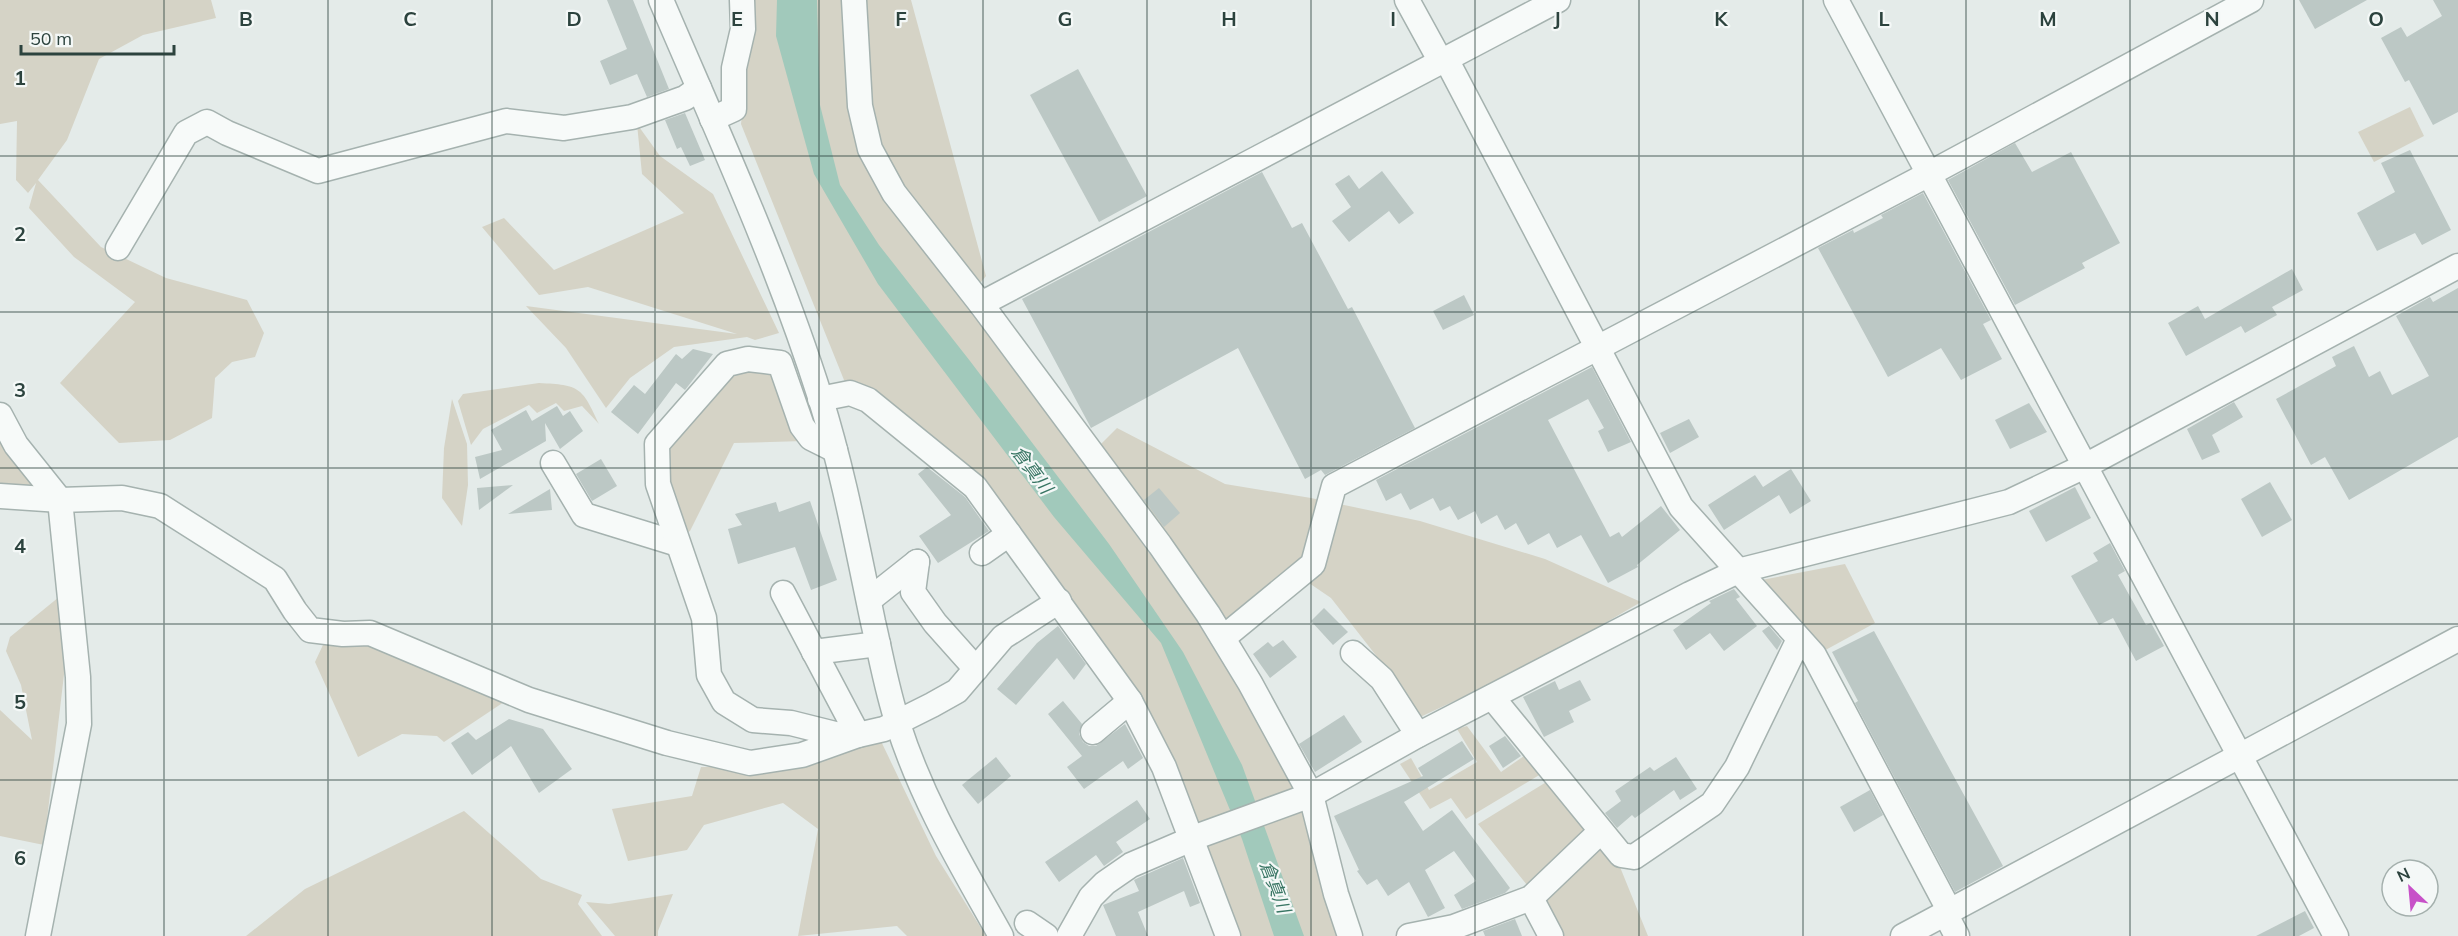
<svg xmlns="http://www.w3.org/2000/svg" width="2458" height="936" font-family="Mulish,'Noto Sans JP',sans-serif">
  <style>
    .green { fill: #d5d3c6 }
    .water { fill: #a1c9bb }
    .building { fill: #bcc8c5 }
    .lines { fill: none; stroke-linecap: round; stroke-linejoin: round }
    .minor-casing { stroke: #a5b2af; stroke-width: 27 }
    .minor { stroke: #f7faf9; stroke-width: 24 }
    .grid { fill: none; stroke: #2c433e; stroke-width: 1.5; stroke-opacity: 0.55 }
    .labels { text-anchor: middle; stroke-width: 4.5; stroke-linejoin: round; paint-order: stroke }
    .water-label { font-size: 18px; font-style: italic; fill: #387563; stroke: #f4f8f7 }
    .grid-label { font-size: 20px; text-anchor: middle; font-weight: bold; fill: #2c433e; stroke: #f4f8f7; stroke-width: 4.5; stroke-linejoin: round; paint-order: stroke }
  </style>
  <rect width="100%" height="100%" fill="#e4ebe9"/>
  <!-- green -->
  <g class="green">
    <polygon points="0,0 211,0 216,18 143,35 99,59 67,140 38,180 101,247 166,278 247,300 264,333 255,357 232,362 215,378 212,418 170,440 119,443 60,383 135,302 74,257 29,208 36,183 28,193 16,180 17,121 0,124"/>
    <polygon points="751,0 911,0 986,276 972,293 1079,455 1275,729 1350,936 1229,936 1164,767 975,487 853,394 844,380 741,124 751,25"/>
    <polygon points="2410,107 2424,136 2374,162 2358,132"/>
    <polygon points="637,124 660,156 713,194 779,333 755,340 747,337 674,347 630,378 606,408 566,348 526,306 737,334 588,287 539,295 482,227 504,218 554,270 684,213 642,174"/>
    <polygon points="780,363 804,441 734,443 690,531 676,539 657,444 727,364"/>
    <path d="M539,383C580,385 582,387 599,424L582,406L564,411L556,403L537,413L529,405L483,429L471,445L458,401L463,394Z"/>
    <polygon points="452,399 467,444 468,485 462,526 442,498 444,448"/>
    <polygon points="0,424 57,495 0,496"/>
    <polygon points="1117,428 1225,484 1311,498 1420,521 1545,559 1641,602 1540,661 1416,719 1378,658 1331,598 1287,568 1226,625 1099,446"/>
    <polygon points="1845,564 1875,623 1820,653 1756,581"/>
    <polygon points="59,597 65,666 44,845 0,836 0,710 32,740 21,685 6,651 10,637"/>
    <polygon points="329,632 516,694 444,742 437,736 402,734 358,757 315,662"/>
    <polygon points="1496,715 1541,774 1466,819 1451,798 1430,809 1400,764 1411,758 1429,790 1477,762 1457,729 1467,726 1501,772 1524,756"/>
    <polygon points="879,737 936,856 986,936 907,936 897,926 798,936 818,829 783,803 704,825 687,850 628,861 612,809 692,796 701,767 746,767"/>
    <polygon points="1548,781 1620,867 1648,936 1559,936 1527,885 1478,824"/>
    <polygon points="464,811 541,879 582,895 578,904 602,936 246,936 305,889"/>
    <polygon points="673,894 658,931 658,936 615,936 586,902 609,904"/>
  </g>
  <!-- water -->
  <polygon class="water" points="777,0 817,0 820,105 840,185 879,245 970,361 1109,544 1183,652 1242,765 1304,936 1274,936 1242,839 1161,643 1054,517 878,284 814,174 776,36"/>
  <!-- building -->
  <g class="building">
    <polygon points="607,0 633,0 669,89 647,97 637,74 610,85 600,61 627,49"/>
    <polygon points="2299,0 2367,0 2315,29"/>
    <polygon points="2433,0 2458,0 2458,112 2433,125 2409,80 2405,82 2381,38 2401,27 2407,37 2442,16"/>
    <polygon points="1078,69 1147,196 1099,222 1030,95"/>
    <polygon points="685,113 705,160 690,166 681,147 677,149 665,120"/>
    <polygon points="2015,143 2032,172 2071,152 2120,243 2082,263 2085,268 2015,305 1948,180"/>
    <polygon points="2410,150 2451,230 2422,245 2415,233 2377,251 2357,213 2395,192 2381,163"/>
    <polygon points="1382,171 1414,213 1399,224 1389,211 1349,242 1332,221 1351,207 1335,184 1349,175 1359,189"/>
    <polygon points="1262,172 1292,228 1302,223 1348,309 1352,307 1415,428 1325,475 1321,470 1305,479 1238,348 1091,428 1022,299"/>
    <polygon points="1923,193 1991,320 1983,324 2002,359 1961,380 1941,348 1888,377 1818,248 1853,230 1854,233 1883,218 1881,215"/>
    <polygon points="2292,269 2303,290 2272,307 2277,315 2245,333 2241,326 2186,356 2168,323 2198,306 2205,319"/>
    <polygon points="2458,288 2458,437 2349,500 2325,457 2311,465 2276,399 2336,366 2332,357 2354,346 2369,377 2380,371 2392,395 2429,376 2396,316 2430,297 2433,302"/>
    <polygon points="1464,295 1474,315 1443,330 1433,311"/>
    <polygon points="693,349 713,354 685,390 676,383 638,434 611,412 634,385 645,394 676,354 682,359"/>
    <polygon points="1592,367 1631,442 1608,452 1598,431 1604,428 1588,399 1548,420 1610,537 1619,532 1622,537 1661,506 1680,530 1637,565 1638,567 1608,583 1581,535 1557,548 1549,533 1528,545 1516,523 1505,530 1497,515 1481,524 1475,511 1458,520 1450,506 1440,511 1433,498 1410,510 1401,493 1386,501 1376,480"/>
    <polygon points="2234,402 2243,417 2212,435 2220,452 2202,460 2187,429"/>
    <polygon points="2029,403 2047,432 2010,449 1995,420"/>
    <polygon points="557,406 563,416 570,411 583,431 560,449 545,423 546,441 480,479 475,457 502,450 491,430 526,410 532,421"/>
    <polygon points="1689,419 1699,437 1670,453 1660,433"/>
    <polygon points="601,459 617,486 592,501 576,474"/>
    <polygon points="927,467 965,497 989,531 938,563 919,536 951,515 918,474"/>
    <polygon points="1791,469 1811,501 1790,514 1779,495 1724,530 1708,505 1755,475 1763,487"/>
    <polygon points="2270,482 2292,520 2262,537 2241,499"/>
    <polygon points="513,485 479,510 477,488"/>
    <polygon points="2075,487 2091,518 2046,542 2029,511"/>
    <polygon points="1159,488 1180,513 1164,527 1144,500"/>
    <polygon points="550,489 552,510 508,514"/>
    <polygon points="810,501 837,580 811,590 795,547 738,564 728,529 742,525 735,514 776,502 779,512"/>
    <polygon points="2110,543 2125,571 2118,575 2146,625 2151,623 2164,646 2136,661 2113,618 2099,625 2071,576 2098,561 2093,553"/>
    <polygon points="1734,589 1740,597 1736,599 1757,626 1724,651 1710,633 1686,650 1673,630 1711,603 1709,601"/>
    <polygon points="1324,608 1348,632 1333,645 1311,621"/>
    <polygon points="1058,626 1086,664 1074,680 1057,658 1016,705 997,689 1037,643"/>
    <polygon points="1769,626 1782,641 1777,650 1762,631"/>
    <polygon points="1874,631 2003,866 1955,892 1855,703 1858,701 1832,652"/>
    <polygon points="1283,640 1297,657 1270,678 1253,654 1268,642 1273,647"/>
    <polygon points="1580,680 1591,700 1569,711 1574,722 1544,737 1523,697 1555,681 1559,690"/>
    <polygon points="1063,701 1082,724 1079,734 1083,742 1089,746 1096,746 1125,724 1143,758 1128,769 1123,761 1084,789 1067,767 1082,756 1048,714"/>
    <polygon points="1344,715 1362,742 1315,772 1299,744"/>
    <polygon points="509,719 543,729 572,769 539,793 511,746 472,775 451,743 468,732 476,740"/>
    <polygon points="1505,736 1521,756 1503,768 1489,746"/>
    <polygon points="1462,741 1474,759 1404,802 1423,831 1452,810 1510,888 1505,893 1462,909 1454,895 1476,881 1454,851 1425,870 1445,908 1428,917 1409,882 1388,896 1377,879 1367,885 1357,871 1359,870 1334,816 1423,776 1418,768"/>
    <polygon points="996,757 1011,776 978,804 962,785"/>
    <polygon points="1676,757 1697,789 1680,800 1674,790 1635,818 1632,815 1617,828 1605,813 1621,801 1615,791 1650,767 1654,771"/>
    <polygon points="1870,790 1883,815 1854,832 1840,807"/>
    <polygon points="1137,800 1150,819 1116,842 1123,852 1104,866 1096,855 1059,882 1045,862"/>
    <polygon points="1183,858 1200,903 1190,907 1184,891 1138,912 1148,936 1116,936 1103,905 1139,891 1134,880 1138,878"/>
    <polygon points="2305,911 2314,928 2299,936 2256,936"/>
    <polygon points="1515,919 1522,936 1485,936 1483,931"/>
  </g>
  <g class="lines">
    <defs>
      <g id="minor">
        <path d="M661,0C717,131 777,261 820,397C843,470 857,546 873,622C881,656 887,691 898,724C923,802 962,866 1001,936"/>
        <polyline points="854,0 860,106 870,149 894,193 981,304 1160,545 1208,614 1250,683 1311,795 1336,894 1350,936"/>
        <polyline points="1407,0 1441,62"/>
        <polyline points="1836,0 2336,936"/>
        <polyline points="1446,59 1681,507 1814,655 1949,910"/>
        <polyline points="712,119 734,109 734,68 743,29 742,0"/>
        <polyline points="118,248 186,133 207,122 227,133 318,171 506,121 564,128 632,117 685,98 699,88"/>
        <polyline points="981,304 1558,0"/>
        <polyline points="820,399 850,393 868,400 975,487 1130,701 1164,767 1228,936"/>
        <polyline points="0,415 16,445 60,500 78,677 79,724 38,936"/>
        <polyline points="553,463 584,515 678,544"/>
        <polyline points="0,496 60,500 122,498 160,506 275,579 295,611 310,630 343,634 370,633 529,700 667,743 750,763 802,755 858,735 884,729 932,705 957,691 1003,637 1059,601"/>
        <polyline points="982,553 1009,534"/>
        <polyline points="917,562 913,592 935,623 976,669"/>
        <polyline points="783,593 858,735 843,736 791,723 753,720 724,702 709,675 704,618 658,484 657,444 727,364 748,359 780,363 802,426 811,438 835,450"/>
        <polyline points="869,600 917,562"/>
        <polyline points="1223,638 1313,564 1334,486 1929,174 2251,0"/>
        <polyline points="814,652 878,644"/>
        <polyline points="1353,653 1382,679 1418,735"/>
        <polyline points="1492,697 1621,855 1634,857 1712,804 1737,767 1799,639"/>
        <polyline points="1093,732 1130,701"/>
        <polyline points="1531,898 1551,936"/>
        <polyline points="1945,913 1957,936"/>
        <polyline points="1027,923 1046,936"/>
        <polyline points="1069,936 1091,897 1105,883 1131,865 1201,835 1311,795 1418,735 1690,594 1738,571 2009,502 2085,466 2458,266"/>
        <polyline points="1409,936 1454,927 1531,898 1600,832"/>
        <polyline points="1903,936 2458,639"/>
      </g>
    </defs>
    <!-- minor casing -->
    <use href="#minor" class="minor-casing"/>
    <!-- minor -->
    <use href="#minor" class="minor"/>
  </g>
  <!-- grid -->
  <path class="grid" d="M164,0V936M328,0V936M492,0V936M655,0V936M819,0V936M983,0V936M1147,0V936M1311,0V936M1475,0V936M1639,0V936M1803,0V936M1966,0V936M2130,0V936M2294,0V936M0,156H2458M0,312H2458M0,468H2458M0,624H2458M0,780H2458"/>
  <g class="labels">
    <!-- water labels -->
    <g class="water-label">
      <text transform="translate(1032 470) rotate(53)" y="6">倉真川</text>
      <text transform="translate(1275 887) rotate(69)" y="6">倉真川</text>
    </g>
  </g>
  <g class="grid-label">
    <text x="246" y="26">B</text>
    <text x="410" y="26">C</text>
    <text x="574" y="26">D</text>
    <text x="737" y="26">E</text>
    <text x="901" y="26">F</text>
    <text x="1065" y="26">G</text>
    <text x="1229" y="26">H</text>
    <text x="1393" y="26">I</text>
    <text x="1557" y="26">J</text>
    <text x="1721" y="26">K</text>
    <text x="1884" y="26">L</text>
    <text x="2048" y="26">M</text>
    <text x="2212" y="26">N</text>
    <text x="2376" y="26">O</text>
    <text x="20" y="85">1</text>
    <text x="20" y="241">2</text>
    <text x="20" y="397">3</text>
    <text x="20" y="553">4</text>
    <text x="20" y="709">5</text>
    <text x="20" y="865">6</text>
  </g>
  <!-- north arrow -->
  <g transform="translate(2410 888) rotate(334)"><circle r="28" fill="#f4f8f7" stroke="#a4b0ad" stroke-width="1.5"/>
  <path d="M0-4.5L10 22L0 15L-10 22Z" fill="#c751c8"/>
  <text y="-9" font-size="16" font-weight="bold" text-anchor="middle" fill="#2c433e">N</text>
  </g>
  <!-- scale -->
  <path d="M21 45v9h153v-9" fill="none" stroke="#2c433e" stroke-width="3"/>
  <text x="30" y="45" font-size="18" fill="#2c433e" stroke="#f4f8f7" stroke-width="4.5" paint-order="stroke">50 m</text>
</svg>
